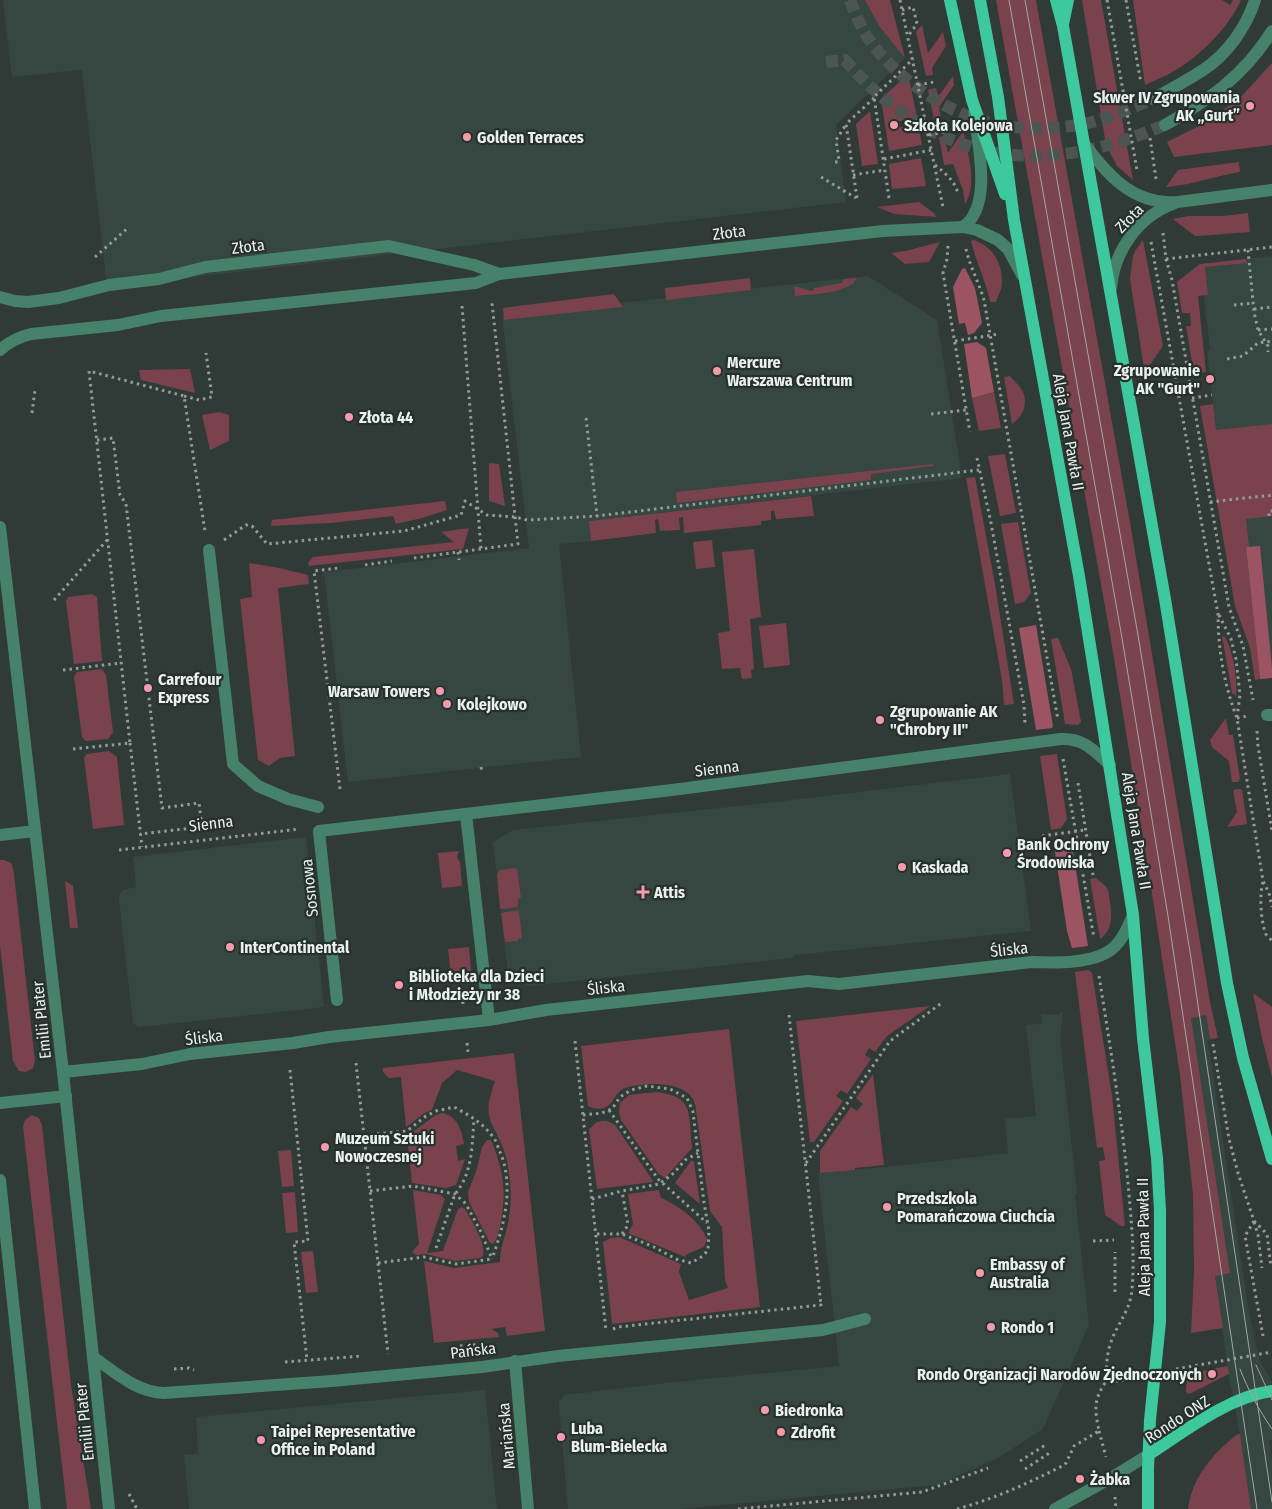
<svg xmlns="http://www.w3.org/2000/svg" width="1272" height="1509" font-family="'Fira Sans Condensed',sans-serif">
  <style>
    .built { fill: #364640 }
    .green { fill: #7a424d }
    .forest { fill: #9c5362 }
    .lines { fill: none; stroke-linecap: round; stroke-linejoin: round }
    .minor-tunnel { stroke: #4c5552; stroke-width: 12; stroke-dasharray: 12 6; stroke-linecap: butt }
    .path { stroke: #949c99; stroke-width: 3; stroke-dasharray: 2.5 4; stroke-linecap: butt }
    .minor { stroke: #46816b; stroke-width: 12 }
    .major { stroke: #3dc99d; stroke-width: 12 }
    .tram { stroke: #a1a8a5; stroke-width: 1 }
    .poi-dot { fill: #f39aab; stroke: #26302c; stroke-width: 2 }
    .labels { text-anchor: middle; stroke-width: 4.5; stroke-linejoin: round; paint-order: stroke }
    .poi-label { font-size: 16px; font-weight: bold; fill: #eaf0ee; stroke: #26302c; text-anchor: start }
    .street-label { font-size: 16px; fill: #eaf0ee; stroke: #26302c }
  </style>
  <rect width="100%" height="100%" fill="#303a36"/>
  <!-- built -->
  <g class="built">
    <polygon points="3,0 865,0 879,26 905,58 836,125 846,202 107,287 82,70 12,77"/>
    <polygon points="1272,256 1272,678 1260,679 1246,547 1217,444 1207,351 1210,350 1200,264"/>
    <polygon points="868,276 937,320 962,478 589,521 591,541 559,544 581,757 348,782 324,572 529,548 502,316"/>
    <polygon points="1143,635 1210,1039 1208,1040 1247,1300 1257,1350 1261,1363 1272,1382 1272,1440 1269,1440 1272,1460 1272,1509 1251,1509 1240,1434 1229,1376 1203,1195"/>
    <polygon points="1010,774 1031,931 795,955 792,958 529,986 509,981 493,842 513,830 775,802"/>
    <polygon points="306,837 324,1007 150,1026 138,1027 133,1023 119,900 119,895 122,890 136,887 133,857"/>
    <polygon points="1061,1012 1063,1013 1060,1039 1077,1194 1075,1195 1076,1203 1089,1325 1043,1429 998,1458 937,1485 680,1509 568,1509 559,1407 559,1402 565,1395 674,1382 839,1366 818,1173 906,1165 1008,1153 1005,1119 1036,1116 1026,1025 1042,1023 1041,1014 1060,1015"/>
    <polygon points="485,1390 497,1509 189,1509 184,1455 198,1454 196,1417"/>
  </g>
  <!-- green -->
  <g class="green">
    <polygon points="865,0 890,0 905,58 879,26"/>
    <polygon points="996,0 1036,0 1130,522 1210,1002 1218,1038 1210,1039 1206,1015 1191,1018 1230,1273 1215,1276 1223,1328 1191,1333 1194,1272 1193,1194 1180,1075 1149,874 1111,640"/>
    <polygon points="1082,0 1101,0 1133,180 1117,166 1106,145"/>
    <path d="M1133,0H1222L1230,5L1233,0H1241C1228,28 1202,54 1176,70C1166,76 1155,80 1145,85Z"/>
    <polygon points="922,25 928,53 943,32 946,46 932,68 933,75 926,76 916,32"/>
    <polygon points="1272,63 1272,145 1174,157 1167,142 1199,126 1239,99"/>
    <polygon points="908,74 917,117 896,122 896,128 918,124 922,145 889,151 881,99"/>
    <polygon points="953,76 954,85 939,107 943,129 936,129 928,90 936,88 938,97"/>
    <polygon points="870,111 878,164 862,166 856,124"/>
    <path d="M962,133L964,134C968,155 978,185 965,204L963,190L953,164L944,165L939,137L944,136L948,153Z"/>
    <polygon points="921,158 926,186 892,189 889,164"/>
    <path d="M1239,162L1240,172C1215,176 1192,185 1166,187L1178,170Z"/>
    <polygon points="919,202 935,214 936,217 894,214 877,207"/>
    <polygon points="1248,213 1250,232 1199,236 1195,236 1173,219 1188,216 1223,216"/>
    <path d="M974,240C993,247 1002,262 1002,283C1002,289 998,296 996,302H990C986,281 976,262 971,241Z"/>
    <polygon points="1143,240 1163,346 1147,369 1144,368 1130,279 1133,256 1135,251"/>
    <polygon points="940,242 929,262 905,264 891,253 905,251"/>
    <polygon points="1246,259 1247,263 1205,267 1208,295 1198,296 1206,372 1194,374 1186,326 1191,326 1190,313 1182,313 1177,282 1200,264"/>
    <polygon points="750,278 751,290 666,300 665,288"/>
    <path d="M856,278L857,280L854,281V283C837,294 815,294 795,296L794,286L811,291L814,290V288L842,283L843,279Z"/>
    <polygon points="614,294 623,307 504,320 503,308"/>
    <polygon points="190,369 195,393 141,380 139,370"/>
    <path d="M1010,376C1014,381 1020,386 1023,392C1028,403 1023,417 1012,424L1004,377Z"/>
    <polygon points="994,392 1001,428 979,431 972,398"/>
    <polygon points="1213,404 1216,430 1272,424 1272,516 1246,519 1249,547 1246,547 1260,679 1255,680 1250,648 1235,606 1200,406"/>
    <polygon points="219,412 229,415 229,441 210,450 202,415"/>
    <polygon points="1005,454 1016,513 1000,516 988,456"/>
    <polygon points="489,463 499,464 505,506 489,501"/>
    <polygon points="933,464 933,466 871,474 871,480 677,503 676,492"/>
    <polygon points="975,477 995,584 1014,704 1004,705 1002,680 966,478"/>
    <polygon points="811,496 814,516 776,519 774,511 771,511 771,520 761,521 761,525 684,533 683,517 679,518 680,530 660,531 658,519 655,520 656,533 591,541 589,521"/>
    <polygon points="445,501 447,510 422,518 396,524 393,516 331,523 271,526 272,520"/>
    <polygon points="1018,522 1031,593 1024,602 1015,604 1001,524"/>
    <polygon points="469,528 463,549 309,566 308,563 313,557 454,542 441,532"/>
    <polygon points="712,540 715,567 696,569 693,542"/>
    <polygon points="754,549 761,617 750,619 754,669 751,670 752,678 742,679 740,668 722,669 718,633 730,631 722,552"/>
    <polygon points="249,563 279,568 308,575 309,584 278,588 295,756 280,758 269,766 258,760 240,599 252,597"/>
    <polygon points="92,594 97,597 102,661 74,664 66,601 68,597"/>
    <polygon points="786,623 790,665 764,668 759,626"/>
    <path d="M1222,636H1224C1233,648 1238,682 1236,696L1232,693Z"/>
    <polygon points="1058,638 1071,669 1081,722 1078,725 1065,724 1051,639"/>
    <polygon points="102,669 106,675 113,732 108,739 86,741 82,737 74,677 77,672"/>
    <polygon points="1226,718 1229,735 1233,735 1240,779 1238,782 1232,782 1229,761 1212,747 1210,740"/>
    <polygon points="109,751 117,757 124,825 93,829 84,758 87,754"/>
    <polygon points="1057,754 1067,819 1061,828 1051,830 1040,756"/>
    <polygon points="1239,789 1242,790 1247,824 1227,827 1237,812 1233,790"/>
    <path d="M459,851C457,856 456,858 460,862L462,886L442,888L438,853Z"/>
    <polygon points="0,860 5,860 12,864 14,874 35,1061 33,1068 26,1072 19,1071 13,1061 0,945"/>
    <polygon points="517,868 521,898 518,899 518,907 500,909 497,875 500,870"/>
    <path d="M1096,878C1100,882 1106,885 1108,890C1109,893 1109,898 1110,902C1112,915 1113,930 1100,939L1090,879Z"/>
    <polygon points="65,881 73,886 78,928 70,928"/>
    <polygon points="519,910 522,938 518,939 518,941 505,942 501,913"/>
    <polygon points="469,947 472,982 452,984 448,949"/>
    <polygon points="1088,970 1092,973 1112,1095 1125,1226 1121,1226 1105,1215 1099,1161 1105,1160 1103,1147 1097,1148 1075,972"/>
    <polygon points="1253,993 1272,1007 1272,1077 1262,1038"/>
    <polygon points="930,1006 887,1036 875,1052 869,1048 865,1055 871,1059 847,1094 841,1090 836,1096 843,1101 814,1142 810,1142 796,1021"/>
    <path d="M729,1029L760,1307L612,1324L603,1242L611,1238L619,1237L681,1264L679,1272L689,1300L728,1288L725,1280L722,1227L710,1211L697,1117C696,1112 696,1106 694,1101C685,1080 643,1082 625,1088C615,1092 614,1103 606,1107C600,1110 593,1109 588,1106L581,1046Z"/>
    <path d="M514,1053L545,1331L507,1336L505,1327L491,1329L498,1333L499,1337L434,1343L424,1261L454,1268L500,1262C500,1248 504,1240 507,1228C511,1210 512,1192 509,1174C508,1161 504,1148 498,1137C496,1131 491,1125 490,1119C486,1106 491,1094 495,1081L457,1070L442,1083L432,1110L423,1114L406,1127L401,1077L389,1078L383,1072V1068Z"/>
    <polygon points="873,1074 884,1165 855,1168 855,1170 820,1173 820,1151 851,1107 857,1111 863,1104 856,1098"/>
    <path d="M656,1092C695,1096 688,1114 692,1146V1148L665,1178L658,1173L621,1120L619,1113L620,1103L629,1095Z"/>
    <path d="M442,1113C458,1116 462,1131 464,1144L456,1146L458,1161L465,1159L456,1185L446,1188L412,1183L407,1136L436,1115Z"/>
    <polygon points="32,1115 39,1118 42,1125 71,1385 91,1509 67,1509 23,1127 25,1120"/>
    <polygon points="602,1121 607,1121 615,1125 653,1181 653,1182 597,1189 589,1129 597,1122"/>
    <path d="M487,1140H490L492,1142C504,1173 507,1193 500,1226C498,1233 498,1239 493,1244L490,1243L469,1202L468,1192L477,1169L482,1147Z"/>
    <polygon points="291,1150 294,1186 282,1187 278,1151"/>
    <polygon points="691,1161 693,1161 694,1162 700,1204 675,1183"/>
    <path d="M413,1190L441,1195L445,1199L427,1253L443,1251L458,1209L462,1207L465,1209C471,1220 487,1244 483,1256L480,1258L455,1261L426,1254L416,1255L412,1252L419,1244Z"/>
    <path d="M659,1190L661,1198C679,1206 699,1220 707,1239L704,1247L687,1254L685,1257L628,1233L633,1224L628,1194Z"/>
    <polygon points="295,1192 298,1232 286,1233 282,1193"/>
    <polygon points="313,1251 318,1292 306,1293 301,1252"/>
    <polygon points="1228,1366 1229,1374 1191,1393 1188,1394 1186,1392 1187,1374"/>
    <path d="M1238,1434H1240L1251,1509H1188C1192,1477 1213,1453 1238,1434Z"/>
  </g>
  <!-- forest -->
  <g class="forest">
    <polygon points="965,268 975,288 982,323 974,333 968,335 965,323 959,324 953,287 962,269"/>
    <polygon points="977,342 986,348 994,392 972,398 964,344"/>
    <polygon points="1260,546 1272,668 1272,678 1260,679 1246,547"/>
    <polygon points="1036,625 1053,726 1052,728 1036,730 1019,628"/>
    <polygon points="1062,838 1072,845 1088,946 1072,948 1067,931 1053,839"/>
  </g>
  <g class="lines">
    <!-- minor-tunnel -->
    <g class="minor-tunnel">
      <path d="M850,0C855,13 860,26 868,38C879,55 894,69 910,82C962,123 1012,135 1078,125C1104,121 1129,109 1153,99"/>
      <path d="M826,62L845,60C907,132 986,170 1082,151C1110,146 1138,136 1165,125"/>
    </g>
    <!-- path -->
    <g class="path">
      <polyline points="900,0 943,207"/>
      <polyline points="1107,0 1137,170"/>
      <polyline points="1126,0 1141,83"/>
      <polyline points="902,10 913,7 917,24 908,36"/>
      <polyline points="918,85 934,82"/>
      <polyline points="897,125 925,119"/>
      <polyline points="929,135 944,132"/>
      <polyline points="1150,138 1156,179"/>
      <polyline points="884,159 932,150"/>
      <polyline points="835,162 838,162 839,160 836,140 845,126"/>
      <path d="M935,165C945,173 954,180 958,193"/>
      <polyline points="853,175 885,170"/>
      <polyline points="821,177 856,198"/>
      <polyline points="857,198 846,124 874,98"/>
      <polyline points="889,198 874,97 913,59"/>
      <polyline points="1163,233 1166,259 1172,280 1229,607 1243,646 1253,700"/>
      <path d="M1151,242L1218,614C1218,649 1224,685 1237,718L1263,881L1269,893L1272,907"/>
      <polyline points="948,246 947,259 943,273 970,432"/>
      <path d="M966,249C970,267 979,283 984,300L1058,720"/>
      <polyline points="1248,250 1254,312 1258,330 1268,346 1268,352"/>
      <polyline points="95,257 129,227"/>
      <polyline points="1166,259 1272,247"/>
      <polyline points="1234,305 1253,303"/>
      <polyline points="462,306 481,549"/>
      <polyline points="1254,309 1272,307"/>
      <polyline points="1258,330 1272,329"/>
      <polyline points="955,341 999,334"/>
      <polyline points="1227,359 1243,356 1258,343 1272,341"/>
      <polyline points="184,396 199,400 212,397 206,353"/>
      <polyline points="1192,398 1212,395"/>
      <polyline points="32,413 35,390"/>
      <polyline points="931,414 966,410"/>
      <polyline points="586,418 597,516"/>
      <polyline points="97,440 113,438 120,495 126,504 162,808 199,803 202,827 140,834"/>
      <polyline points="977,458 991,523 1024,705 1025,725"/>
      <polyline points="1210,502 1272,495"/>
      <polyline points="1269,516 1269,511 1272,511"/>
      <polyline points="224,540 246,525 252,526 267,544 404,531 461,515 465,501 487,515 515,517 527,520 597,516 979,470"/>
      <polyline points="458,552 459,560"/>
      <polyline points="414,558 518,544 492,303"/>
      <polyline points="365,565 392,561"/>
      <polyline points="54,600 108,539"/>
      <polyline points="1219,615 1231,639 1236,659 1240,695 1237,717"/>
      <polyline points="63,670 121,663"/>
      <polyline points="1237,718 1248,716"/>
      <polyline points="1257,731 1258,746 1272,831"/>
      <polyline points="130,743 142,847"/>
      <polyline points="73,749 130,743 89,371 184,396 205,531"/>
      <polyline points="1063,759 1094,938"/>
      <polyline points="481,767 482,772"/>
      <polyline points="1078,783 1093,875"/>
      <polyline points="340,789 314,571 340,568"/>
      <polyline points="1042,836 1085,830"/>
      <polyline points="119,850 299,829"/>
      <path d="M1263,882C1259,894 1261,920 1265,932C1266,936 1270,938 1272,941"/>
      <path d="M1099,976C1110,1045 1121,1113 1128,1183C1131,1218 1135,1254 1132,1289C1130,1312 1118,1322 1111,1342C1106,1355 1107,1369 1105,1383"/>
      <polyline points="462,995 463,1004"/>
      <polyline points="789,1015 821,1305"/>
      <polyline points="575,1041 606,1331"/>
      <polyline points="467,1043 468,1052"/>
      <polyline points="1213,1044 1229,1139 1238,1173 1254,1221 1245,1236 1263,1336"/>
      <polyline points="356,1063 388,1354"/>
      <polyline points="290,1070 308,1241 294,1242 307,1360"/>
      <polyline points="609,1110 658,1179 707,1223"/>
      <polyline points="583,1115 602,1113 612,1109 620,1097 631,1090 647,1086 670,1089 687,1098 693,1112 704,1203 709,1231 708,1250 703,1256 691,1263 676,1259 654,1247 622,1234 596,1234"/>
      <path d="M364,1135L407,1131L426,1116L436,1111L454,1107C469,1115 483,1123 493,1137C497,1141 498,1149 501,1154C514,1189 504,1225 492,1259"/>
      <polyline points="806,1163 890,1041 943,1002"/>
      <polyline points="370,1191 413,1186 455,1194 466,1204 481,1232 492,1259"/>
      <polyline points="592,1199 622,1191 659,1184 674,1173 685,1160 698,1153"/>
      <polyline points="1254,1221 1267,1234 1271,1267"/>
      <polyline points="1254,1222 1258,1235 1262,1268"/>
      <polyline points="622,1234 628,1225 622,1191"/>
      <polyline points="1093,1241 1114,1240"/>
      <path d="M436,1248L455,1194C473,1173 472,1144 474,1119"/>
      <polyline points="378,1263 424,1257 456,1264 492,1259"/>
      <polyline points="1115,1292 1115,1252"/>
      <polyline points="613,1329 618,1327 821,1305 821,1310"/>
      <polyline points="460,1346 486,1344"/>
      <polyline points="285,1362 361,1356"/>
      <polyline points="174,1369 189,1368 194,1370"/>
      <polyline points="1176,1369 1272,1352"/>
      <polyline points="1099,1431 1106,1457"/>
      <polyline points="1020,1461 1047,1444"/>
      <polyline points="1025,1469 1051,1452"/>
      <polyline points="129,1494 137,1509"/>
      <polyline points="1115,1497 1116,1509"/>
      <polyline points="738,1509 922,1492 988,1468"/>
      <path d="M957,1509C994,1499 1029,1483 1064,1465L1066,1463L1074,1446L1099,1431C1095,1410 1093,1401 1105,1383L1136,1378"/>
    </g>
    <!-- minor -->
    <g class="minor">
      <path d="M1153,99C1170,89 1187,81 1203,70C1228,54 1246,27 1255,0"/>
      <path d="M1165,125C1210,99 1244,76 1272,31"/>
      <path d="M1083,142C1108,175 1132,205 1178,202L1272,190"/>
      <path d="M963,227C993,206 978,144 974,113"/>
      <path d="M1111,288C1114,251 1138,217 1173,204"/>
      <polyline points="0,297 15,301 28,302 59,298 109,285 159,279 205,267 389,246 474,265 499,274"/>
      <path d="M0,350C10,341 19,337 31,334L118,325L161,316L476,283L499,274L883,231L963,227L977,230L998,240L1008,249L1022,275"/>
      <polyline points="0,527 63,1072 109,1509"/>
      <polyline points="209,550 233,764 258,786 288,799 318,807"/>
      <polyline points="1267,715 1272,715"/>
      <polyline points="466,814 489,1020"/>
      <polyline points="0,835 35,831"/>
      <path d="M337,1000L319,831L672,790L1061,739C1084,738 1094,751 1110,765"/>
      <path d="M63,1072L142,1064L190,1054L293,1043L329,1037L489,1020L546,1010L808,981L839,984L1032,962C1055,963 1093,964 1112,949C1122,941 1128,927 1133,915"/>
      <polyline points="0,1103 66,1096"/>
      <polyline points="0,1180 35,1509"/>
      <path d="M93,1357C115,1372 136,1392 164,1393L332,1381L482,1367L558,1356L823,1330L865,1319"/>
      <polyline points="515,1361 528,1509"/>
      <polyline points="1055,1509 1111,1478 1148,1455"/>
    </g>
    <!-- major -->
    <g class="major">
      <polyline points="950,0 972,100 1005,194"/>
      <polyline points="980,0 998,97 1014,220 1079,576 1133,915 1143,1038 1157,1158 1160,1210 1160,1322 1150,1420 1148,1469 1148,1509"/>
      <polyline points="1056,0 1063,26 1165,599 1227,983 1243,1058 1272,1159"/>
      <polyline points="1063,24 1068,0"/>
      <path d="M1148,1455C1185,1431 1228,1397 1272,1391"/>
    </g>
    <!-- tram -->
    <g class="tram">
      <polyline points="1009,0 1122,638 1168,916 1257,1509"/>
      <polyline points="1025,0 1138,635 1191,958 1272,1502"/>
      <polyline points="1256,1365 1272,1400"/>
      <path d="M1240,1369C1248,1390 1259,1410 1272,1429"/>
    </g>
  </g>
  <!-- markers -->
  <g class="poi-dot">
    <circle cx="1250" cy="106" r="5"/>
    <circle cx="894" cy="125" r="5"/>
    <circle cx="467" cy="137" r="5"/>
    <circle cx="717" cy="371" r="5"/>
    <circle cx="1210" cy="379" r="5"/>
    <circle cx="349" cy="417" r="5"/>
    <circle cx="148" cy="688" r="5"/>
    <circle cx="440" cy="691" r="5"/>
    <circle cx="447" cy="704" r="5"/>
    <circle cx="880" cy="720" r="5"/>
    <circle cx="1007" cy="853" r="5"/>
    <circle cx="902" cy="867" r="5"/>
    <path d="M640.5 884.5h5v5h5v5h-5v5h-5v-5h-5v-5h5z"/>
    <circle cx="230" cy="947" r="5"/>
    <circle cx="399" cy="985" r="5"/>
    <circle cx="325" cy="1147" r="5"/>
    <circle cx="887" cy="1207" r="5"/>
    <circle cx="980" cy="1273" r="5"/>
    <circle cx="991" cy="1327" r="5"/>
    <circle cx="1212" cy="1374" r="5"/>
    <circle cx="765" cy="1410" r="5"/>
    <circle cx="781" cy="1432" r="5"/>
    <circle cx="561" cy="1437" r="5"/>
    <circle cx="261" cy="1440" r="5"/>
    <circle cx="1080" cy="1479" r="5"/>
  </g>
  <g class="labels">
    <!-- poi labels -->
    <g class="poi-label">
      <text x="1240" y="103" text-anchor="end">Skwer IV Zgrupowania<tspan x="1240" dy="18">AK „Gurt”</tspan></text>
      <text x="904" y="131">Szkoła Kolejowa</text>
      <text x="477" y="143">Golden Terraces</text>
      <text x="727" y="368">Mercure<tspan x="727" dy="18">Warszawa Centrum</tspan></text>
      <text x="1200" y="376" text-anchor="end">Zgrupowanie<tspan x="1200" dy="18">AK "Gurt"</tspan></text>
      <text x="359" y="423">Złota 44</text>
      <text x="158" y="685">Carrefour<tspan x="158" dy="18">Express</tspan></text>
      <text x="430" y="697" text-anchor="end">Warsaw Towers</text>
      <text x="457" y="710">Kolejkowo</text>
      <text x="890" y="717">Zgrupowanie AK<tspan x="890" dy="18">"Chrobry II"</tspan></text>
      <text x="1017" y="850">Bank Ochrony<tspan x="1017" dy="18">Środowiska</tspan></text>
      <text x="912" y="873">Kaskada</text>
      <text x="654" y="898">Attis</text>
      <text x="240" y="953">InterContinental</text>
      <text x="409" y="982">Biblioteka dla Dzieci<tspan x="409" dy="18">i Młodzieży nr 38</tspan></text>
      <text x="335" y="1144">Muzeum Sztuki<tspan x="335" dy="18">Nowoczesnej</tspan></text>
      <text x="897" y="1204">Przedszkola<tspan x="897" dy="18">Pomarańczowa Ciuchcia</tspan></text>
      <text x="990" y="1270">Embassy of<tspan x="990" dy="18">Australia</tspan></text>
      <text x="1001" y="1333">Rondo 1</text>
      <text x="1202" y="1380" text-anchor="end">Rondo Organizacji Narodów Zjednoczonych</text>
      <text x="775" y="1416">Biedronka</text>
      <text x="571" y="1434">Luba<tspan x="571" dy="18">Blum-Bielecka</tspan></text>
      <text x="271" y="1437">Taipei Representative<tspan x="271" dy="18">Office in Poland</tspan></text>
      <text x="791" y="1438">Zdrofit</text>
      <text x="1090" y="1485">Żabka</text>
    </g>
    <!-- street labels -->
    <g class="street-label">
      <text transform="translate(1129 218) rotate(-46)" y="6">Złota</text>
      <text transform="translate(729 232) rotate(-7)" y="6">Złota</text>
      <text transform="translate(248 246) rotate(-7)" y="6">Złota</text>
      <text transform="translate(1069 432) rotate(80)" y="6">Aleja Jana Pawła II</text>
      <text transform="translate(717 768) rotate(-7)" y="6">Sienna</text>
      <text transform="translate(211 823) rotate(-7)" y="6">Sienna</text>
      <text transform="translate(1137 831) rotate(81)" y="6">Aleja Jana Pawła II</text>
      <text transform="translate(309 888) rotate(-96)" y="6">Sosnowa</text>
      <text transform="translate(1009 949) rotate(-6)" y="6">Śliska</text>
      <text transform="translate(606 987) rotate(-6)" y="6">Śliska</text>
      <text transform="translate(41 1020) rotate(-96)" y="6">Emilii Plater</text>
      <text transform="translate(204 1037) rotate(-7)" y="6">Śliska</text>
      <text transform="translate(1143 1237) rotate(-91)" y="6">Aleja Jana Pawła II</text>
      <text transform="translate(473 1350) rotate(-7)" y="6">Pańska</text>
      <text transform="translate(1177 1419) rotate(-33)" y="6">Rondo ONZ</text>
      <text transform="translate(84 1422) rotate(-96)" y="6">Emilii Plater</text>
      <text transform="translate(506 1436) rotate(-95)" y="6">Mariańska</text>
    </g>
  </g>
</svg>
